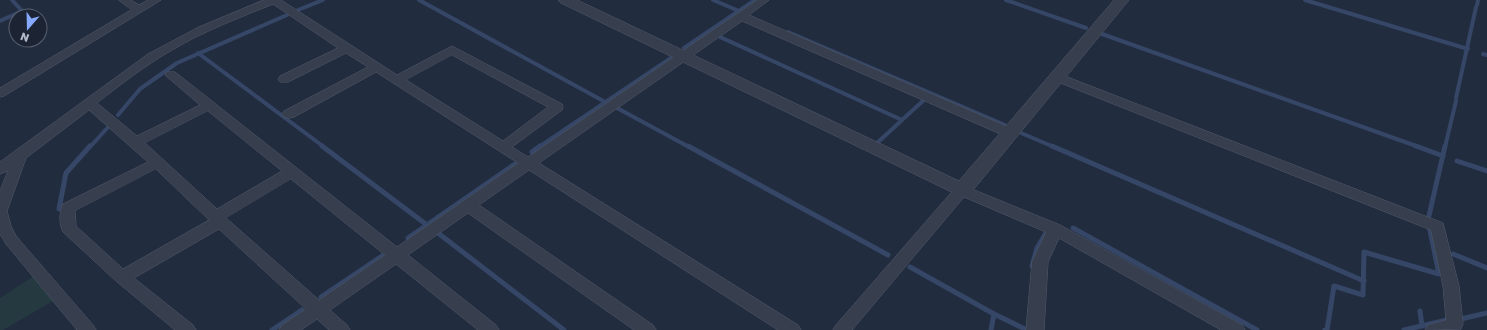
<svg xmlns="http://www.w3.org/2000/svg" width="1487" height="330" font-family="'Golos Text',sans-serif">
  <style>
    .green { fill: #243a40 }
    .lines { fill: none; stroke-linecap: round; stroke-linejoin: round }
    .stream-far1 { stroke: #354667; stroke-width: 4 }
    .stream { stroke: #354667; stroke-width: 5 }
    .minor-casing { stroke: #525a6a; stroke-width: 1 }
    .tertiary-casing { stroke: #525a6a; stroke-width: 1 }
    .minor { fill: #373f4f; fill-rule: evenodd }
    .tertiary { fill: #373f4f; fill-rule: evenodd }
  </style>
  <rect width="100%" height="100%" fill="#222c3f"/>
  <!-- green -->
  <polygon class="green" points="34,276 53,301 3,330 0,330 0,298"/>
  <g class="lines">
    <!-- stream-far1 -->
    <g class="stream-far1">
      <polyline points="419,0 607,103"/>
      <polyline points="713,0 739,11"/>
      <polyline points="1006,0 1086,28"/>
      <polyline points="1305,0 1468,49"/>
      <polyline points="1477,5 1478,0"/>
      <polyline points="298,10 323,0"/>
      <polyline points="0,21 22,11 12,0"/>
      <polyline points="788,32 1005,125"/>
      <polyline points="1102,34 1419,147"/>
      <polyline points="720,37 902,120 924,100"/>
      <polyline points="684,48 755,0"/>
      <polyline points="198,53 324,147"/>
      <polyline points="1483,54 1487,55"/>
      <polyline points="1456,98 1476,7"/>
      <polyline points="617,108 689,147"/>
      <polyline points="118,115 140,89 177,63 287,15"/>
      <polyline points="1021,133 1054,147"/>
      <polyline points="876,144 902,120"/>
      <polyline points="90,147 110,125"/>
      <polyline points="539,147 671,58"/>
      <polyline points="1445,147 1456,101"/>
    </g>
    <!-- stream -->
    <g class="stream">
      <polyline points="322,146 427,225"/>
      <polyline points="688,146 888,255"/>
      <polyline points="1052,146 1364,281"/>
      <polyline points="1416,146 1443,156"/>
      <polyline points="532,152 540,146"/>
      <polyline points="1457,161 1487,171"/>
      <polyline points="59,209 66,173 90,146"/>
      <polyline points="1428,220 1445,146"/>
      <polyline points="1073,228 1257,330"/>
      <polyline points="438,233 564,330"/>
      <polyline points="408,238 515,164"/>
      <polyline points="1453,254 1487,268"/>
      <polyline points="1032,266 1037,248 1046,233"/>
      <polyline points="910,267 994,314 1027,330"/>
      <polyline points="321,297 385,254"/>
      <polyline points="1420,311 1422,326"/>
      <polyline points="1461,319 1487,313"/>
      <polyline points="272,330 302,310"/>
      <polyline points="991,330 994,314"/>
      <polyline points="1325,330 1327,330 1334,286 1363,295 1364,252 1439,274 1429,226"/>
      <polyline points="1404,330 1447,320"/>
    </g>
    <defs>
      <g id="minor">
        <polygon points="119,0 131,0 139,5 148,0 161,0 4,96 0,97 0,88 131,10"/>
        <path d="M264,0H281L397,75L452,46L562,104L563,107L562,110L512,147L528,157L757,0H769L749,15L1015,130L1017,133L1015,136L1010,137L1005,136L742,21L539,163L798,325L801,330H778L529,170L479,205L653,325L656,330H634L468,213L408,255L496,325L499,330H478L396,264L330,310L347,325L350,330H329L317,319L301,330H279L282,325L306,309L219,229L134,278L193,325L196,330H175L116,281L63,232C59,225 59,211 63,204L148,162L89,110L26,158L7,211L11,226L16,236L93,325L96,330H77L6,244L0,234V191L8,171L0,174V162L148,54L199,27ZM273,4L338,48L280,76L278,79L280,82H288L346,53L368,67L284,111L282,114L284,117L289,118L294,117L376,72L518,163L397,247L175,72H167L165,75L200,105L137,136L97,103C121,84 146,65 172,50C204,31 239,18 273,4ZM452,55L548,107L503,141L406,80ZM208,111L282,171L217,209L145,143ZM156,169L209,220L123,269L76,226L75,211ZM291,179L385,255L319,300L226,218Z"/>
        <polygon points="1057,73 1443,223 1459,286 1463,324 1461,329 1425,330 1428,325 1446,320 1443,286 1431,230 1053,80 1051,77 1053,74"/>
        <polygon points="962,185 1060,225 1242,325 1245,330 1221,330 1059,238 1048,262 1044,330 1026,330 1032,262 1046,232 964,197 852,330 833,330 836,325 957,186"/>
      </g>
      <polygon id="tertiary" points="559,0 577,0 959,181 1114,0 1129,0 969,195 962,197 561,3"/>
    </defs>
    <!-- minor casing -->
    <use href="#minor" class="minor-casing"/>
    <!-- tertiary casing -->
    <use href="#tertiary" class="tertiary-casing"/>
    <!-- minor -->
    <use href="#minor" class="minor"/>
    <!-- tertiary -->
    <use href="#tertiary" class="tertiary"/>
  </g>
  <!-- north arrow -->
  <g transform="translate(28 28) rotate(200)"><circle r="19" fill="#1c2434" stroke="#586070"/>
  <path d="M0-3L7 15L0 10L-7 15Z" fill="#84a9fe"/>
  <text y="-6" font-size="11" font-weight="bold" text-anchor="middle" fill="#b2baca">N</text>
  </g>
</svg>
